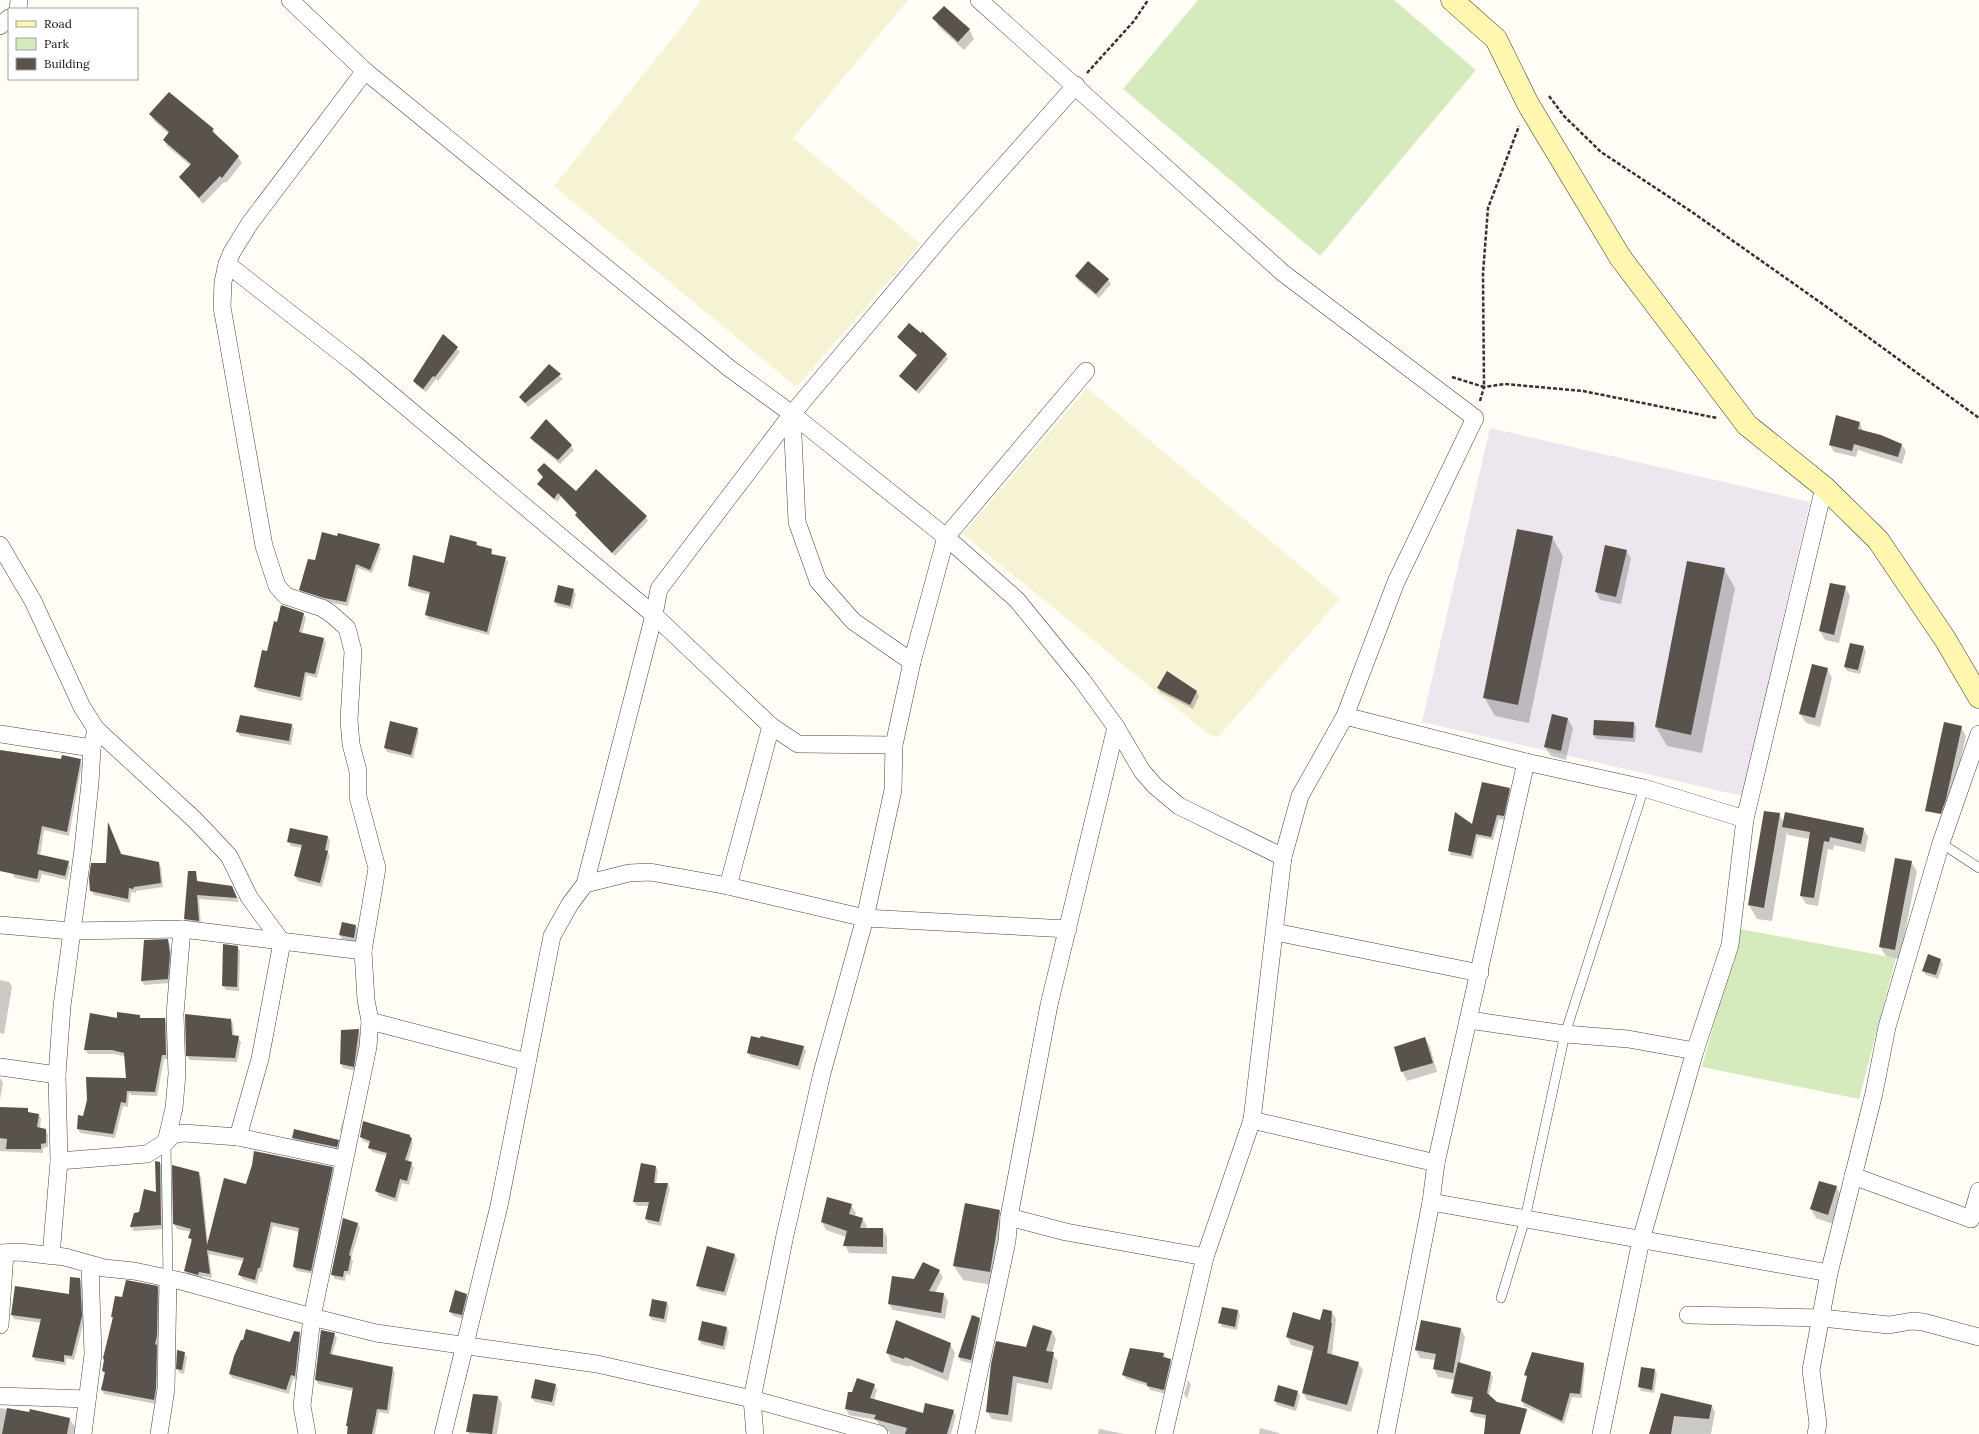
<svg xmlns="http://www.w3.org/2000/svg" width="1979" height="1434" font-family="Lora,serif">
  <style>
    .industrial { fill: #eee6ef }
    .farmland { fill: #f6f3d4 }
    .green { fill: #d5ebbd }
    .shadow { fill: #0003 }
    .building { fill: #5a524d }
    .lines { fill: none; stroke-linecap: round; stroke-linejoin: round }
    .lane-casing { stroke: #444; stroke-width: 10 }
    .street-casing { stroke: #444; stroke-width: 18 }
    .secondary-casing { stroke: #333; stroke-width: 23 }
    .path { stroke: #333; stroke-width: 2.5; stroke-dasharray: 4 2; stroke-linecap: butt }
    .lane { stroke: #fff; stroke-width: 9 }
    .street { stroke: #fff; stroke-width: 17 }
    .secondary { stroke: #fff6b0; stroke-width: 22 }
  </style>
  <rect width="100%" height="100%" fill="#fffdf5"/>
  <!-- industrial -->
  <polygon class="industrial" points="1490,428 1810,502 1742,796 1422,722"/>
  <!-- farmland -->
  <g class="farmland">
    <polygon points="701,0 908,0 793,138 921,244 796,387 554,186 687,20"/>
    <polygon points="1087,388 1340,599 1218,737 1208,734 963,534"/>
  </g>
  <!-- green -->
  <g class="green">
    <polygon points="1198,0 1394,0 1476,70 1320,256 1123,89"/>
    <polygon points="1740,929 1896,958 1859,1099 1702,1067"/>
  </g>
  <!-- shadow -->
  <g class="shadow">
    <polygon points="934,18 969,29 974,39 964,50 939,27"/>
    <polygon points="151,115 213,130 216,136 238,157 242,163 226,183 224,182 203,204 181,177 191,166 167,146 164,140 169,134 154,121"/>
    <polygon points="1076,277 1108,279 1111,284 1099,298 1078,281"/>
    <polygon points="443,336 460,352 438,381 436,379 426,392 416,385 414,381"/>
    <polygon points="898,337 946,355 948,359 919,394 900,376 918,357"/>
    <polygon points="549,366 563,379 528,407 520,397"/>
    <polygon points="1860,423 1863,431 1902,445 1906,451 1902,464 1858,450 1856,457 1834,452 1830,445"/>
    <polygon points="531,438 571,446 574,450 560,464 534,442"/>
    <polygon points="538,484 576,492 646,517 648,521 615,556 579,519 577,514 561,497 557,502"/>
    <polygon points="1552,537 1563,556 1529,723 1495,716 1484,697"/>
    <polygon points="476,543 479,546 491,549 493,555 505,558 508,562 489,635 428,619 426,615 430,595 411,590 409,586"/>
    <polygon points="379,545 381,549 372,573 358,568 348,606 327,602 303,594 300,590 315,561"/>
    <polygon points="1606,547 1626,551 1631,558 1621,604 1600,600 1596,592"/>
    <polygon points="1724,569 1735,588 1702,753 1667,746 1656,727"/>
    <polygon points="1845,587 1850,596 1839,643 1825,640 1820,631"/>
    <polygon points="573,590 576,594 572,609 557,606 555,601"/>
    <polygon points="303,613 306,618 302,633 323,639 326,643 317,678 307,675 302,701 258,691 255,687 268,652"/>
    <polygon points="1863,647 1866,651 1860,674 1847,671 1845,667"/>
    <polygon points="1827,668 1832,678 1820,727 1806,723 1800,714"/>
    <polygon points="1158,688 1196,691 1199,696 1193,709 1160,692"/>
    <polygon points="1568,719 1573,728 1566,760 1551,756 1545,747"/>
    <polygon points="1634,723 1636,727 1635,742 1596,739 1594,735"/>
    <polygon points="291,724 294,729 291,745 240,736 237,731"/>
    <polygon points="1961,727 1966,736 1950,808 1935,802"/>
    <polygon points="417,729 419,733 413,758 387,752 385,748"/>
    <polygon points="0,750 62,760 80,760 82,764 69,836 44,830 40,856 68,862 70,867 67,880 42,874 39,883 15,878 12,873 0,837"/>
    <polygon points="1509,789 1512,793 1506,820 1499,819 1493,840 1478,837 1473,859 1451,855 1449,851"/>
    <polygon points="1779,814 1784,823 1863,828 1868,837 1865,852 1834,845 1833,850 1828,849 1818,906 1806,904 1801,896 1810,839 1788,835 1787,832 1772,921 1757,919 1749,905"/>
    <polygon points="110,828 122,855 158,863 161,867 163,887 136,891 136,893 131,892 130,903 94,895 91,890 107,864"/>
    <polygon points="328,837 330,841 328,853 330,856 322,887 298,881 295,876 302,848 291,846 288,841"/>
    <polygon points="1911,862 1917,871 1900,959 1886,956 1880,947"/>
    <polygon points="195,872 198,882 232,886 239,902 199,899 201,925 188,923 185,919"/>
    <polygon points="342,923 356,926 358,930 356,942 342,939 340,935"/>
    <polygon points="168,940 170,945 172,959 170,983 144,985 142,981"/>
    <polygon points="237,947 240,951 239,991 226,990 223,986"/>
    <polygon points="1941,960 1943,964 1938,979 1926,975 1923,971"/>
    <polygon points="0,980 9,982 12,987 4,1034 0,1033"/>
    <polygon points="140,1016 141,1019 165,1019 167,1023 168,1059 164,1059 157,1096 131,1095 129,1092 128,1107 123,1106 115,1138 80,1133 78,1129 79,1116 84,1117 127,1079 126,1057 115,1054 88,1054 85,1050 117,1019"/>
    <polygon points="231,1020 233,1024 234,1036 238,1037 241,1042 237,1062 190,1060 187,1056"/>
    <polygon points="359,1030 361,1035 356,1071 343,1068 341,1063"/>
    <polygon points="1425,1038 1430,1047 1437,1072 1407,1081 1402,1071"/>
    <polygon points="803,1047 806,1051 800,1070 751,1057 748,1053"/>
    <polygon points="0,1078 3,1083 0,1100"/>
    <polygon points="0,1108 27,1109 30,1114 39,1115 41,1119 40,1128 46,1130 48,1135 48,1147 43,1148 43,1153 0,1151"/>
    <polygon points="344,1118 345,1121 342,1135 340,1130"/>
    <polygon points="410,1136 413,1143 408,1162 411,1163 414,1168 409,1185 402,1183 397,1202 379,1196 376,1191 387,1156 372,1152 369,1148 370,1144 363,1141 361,1137"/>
    <polygon points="293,1138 338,1141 340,1145 339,1151 296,1142"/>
    <polygon points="160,1163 162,1167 163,1229 134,1231 131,1227 135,1214 140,1213 157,1193"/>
    <polygon points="656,1167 658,1171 656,1184 668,1184 670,1188 661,1226 648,1223 646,1219 649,1206 637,1206 634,1202"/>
    <polygon points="332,1168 334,1172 314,1274 297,1271 294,1267 299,1232 273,1226 262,1272 260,1272 257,1284 242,1279 240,1275 244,1261 209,1254 212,1278 202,1276 201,1279 187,1276 185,1271 192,1242 190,1238 191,1232 177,1229 174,1224 198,1173 201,1177 208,1244 247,1185"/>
    <polygon points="1836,1187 1842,1196 1833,1224 1816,1218 1811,1209"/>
    <polygon points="851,1205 856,1213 855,1216 862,1218 867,1226 866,1229 883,1229 887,1237 887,1254 849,1253 845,1245 846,1237 826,1230 822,1222"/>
    <polygon points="999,1211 1007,1225 998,1286 963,1280 954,1266"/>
    <polygon points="358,1223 360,1228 351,1258 353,1261 350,1275 346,1274 345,1281 335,1279 332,1274"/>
    <polygon points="735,1255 737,1259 726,1296 700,1290 697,1285"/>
    <polygon points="939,1271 943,1277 935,1293 944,1294 948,1301 945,1319 893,1310 889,1304 915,1280"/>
    <polygon points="80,1279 82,1283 84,1321 74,1360 66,1358 66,1365 36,1361 33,1357 41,1323 14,1319 12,1315 16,1288 70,1296"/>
    <polygon points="157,1287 160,1292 156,1404 104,1394 102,1390 106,1375 103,1371 113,1319 112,1317 123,1298"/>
    <polygon points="466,1295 469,1299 464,1319 453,1316 451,1312"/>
    <polygon points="667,1303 669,1307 666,1323 652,1320 650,1316"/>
    <polygon points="1238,1311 1240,1315 1237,1330 1222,1327 1220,1323"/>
    <polygon points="1332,1312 1336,1319 1332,1355 1358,1363 1363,1370 1351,1412 1307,1400 1303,1393 1313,1351 1291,1345 1287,1337 1293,1313 1321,1321"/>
    <polygon points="980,1319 982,1323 974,1364 961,1361 959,1357"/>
    <polygon points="727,1328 729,1332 725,1350 701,1344 699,1339"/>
    <polygon points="1461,1329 1465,1337 1460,1363 1490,1373 1493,1377 1489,1396 1517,1434 1484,1434 1487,1419 1474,1416 1471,1412 1474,1401 1455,1397 1452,1393 1455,1380 1438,1377 1434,1369 1435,1360 1420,1358 1416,1350"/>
    <polygon points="1052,1331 1056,1339 1052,1353 1058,1361 1052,1390 1017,1383 1012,1422 992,1419 987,1412 1027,1349"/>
    <polygon points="300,1333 302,1338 297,1380 293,1379 289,1394 232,1378 230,1374 291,1343"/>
    <polygon points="334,1334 337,1338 332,1356 392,1368 395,1373 389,1414 379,1412 375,1434 348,1434 347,1426 353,1391 318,1384 316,1380"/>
    <polygon points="950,1344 955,1353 948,1381 909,1365 909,1367 892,1362 887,1353"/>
    <polygon points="184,1353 187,1357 184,1374 180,1373 177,1369"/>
    <polygon points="1163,1354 1173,1364 1166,1394 1150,1390 1148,1386 1126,1379 1123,1375"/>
    <polygon points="1583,1364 1585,1368 1582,1398 1572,1397 1564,1424 1524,1406 1522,1401 1528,1379 1525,1374"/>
    <polygon points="1655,1370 1657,1374 1654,1393 1641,1391 1639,1387"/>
    <polygon points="1188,1380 1191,1385 1187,1399 1184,1394"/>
    <polygon points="555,1384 558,1389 554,1406 535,1402 532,1398"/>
    <polygon points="874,1385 877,1390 874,1400 923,1414 953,1411 956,1416 951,1434 889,1434 890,1432 882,1429 876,1420 849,1415 846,1409 849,1393 853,1393"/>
    <polygon points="1298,1392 1300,1396 1296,1411 1277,1405 1275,1401"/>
    <polygon points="1661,1394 1712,1406 1715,1412 1711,1434 1650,1434"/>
    <polygon points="474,1395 498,1397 502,1404 497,1434 469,1434"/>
    <polygon points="0,1408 69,1419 77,1429 76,1434 0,1434"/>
    <polygon points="1260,1428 1279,1433 1280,1434 1259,1434"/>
    <polygon points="1099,1429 1125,1434 1098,1434"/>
  </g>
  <!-- building -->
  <g class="building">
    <polygon points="944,6 970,29 958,42 932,18"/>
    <polygon points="169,92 214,129 212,131 239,156 222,178 220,176 199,198 179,177 191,164 163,140 169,132 149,114"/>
    <polygon points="1088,261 1109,279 1096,294 1075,276"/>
    <polygon points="909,323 921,333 922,331 947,354 916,391 899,376 917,355 897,337"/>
    <polygon points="443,334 458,347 435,377 433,376 423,389 413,381"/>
    <polygon points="549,364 561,374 525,403 519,397"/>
    <polygon points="1836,415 1860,422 1858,429 1881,435 1902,444 1898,457 1854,444 1852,451 1829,445"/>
    <polygon points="546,419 572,445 558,460 530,438"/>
    <polygon points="544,463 576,491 596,469 647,516 612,553 575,515 577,513 558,493 554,499 537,484 543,477 537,470"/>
    <polygon points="1517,529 1553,536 1518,705 1483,698"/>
    <polygon points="322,532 337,536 338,533 380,544 370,570 356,564 346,602 324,598 299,590 308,559 315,560"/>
    <polygon points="450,535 477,542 476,545 492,549 491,554 506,557 487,632 425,615 430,592 408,586 413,555 444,563"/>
    <polygon points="1605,545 1627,550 1616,597 1595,592"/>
    <polygon points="1687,561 1725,568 1691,735 1655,727"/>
    <polygon points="1830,583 1846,586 1834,635 1819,631"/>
    <polygon points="558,585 574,589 570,606 554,602"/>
    <polygon points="281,605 304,613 299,632 324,638 315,674 305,672 300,697 254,687 262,650 267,651 274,621 277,622"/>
    <polygon points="1850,643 1864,646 1858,670 1844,667"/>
    <polygon points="1812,664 1828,668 1815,718 1799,714"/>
    <polygon points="1167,671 1197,691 1190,705 1157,688"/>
    <polygon points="1552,714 1568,718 1561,751 1544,747"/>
    <polygon points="240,715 292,724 289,741 236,732"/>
    <polygon points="1594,720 1634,722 1633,738 1593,735"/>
    <polygon points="390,721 418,728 411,755 384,748"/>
    <polygon points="1944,722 1962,726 1946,799 1941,814 1925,811"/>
    <polygon points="0,750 61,759 62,755 81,759 67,832 42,826 37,854 69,861 65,876 39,870 37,879 0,871"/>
    <polygon points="1482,782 1510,788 1504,816 1497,815 1491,837 1476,834 1471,856 1448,851 1455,812 1472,824"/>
    <polygon points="1764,811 1780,813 1764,908 1748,905"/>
    <polygon points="1785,812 1864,828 1861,844 1830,837 1829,842 1824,841 1814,898 1800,896 1810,832 1782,827"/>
    <polygon points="108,822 121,854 159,862 161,883 134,887 133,889 129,888 128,899 90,891 89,878 91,863 106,863"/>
    <polygon points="290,828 328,836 325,850 328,851 320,883 294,876 302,845 287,842"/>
    <polygon points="1895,858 1912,861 1895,950 1879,947"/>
    <polygon points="188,871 196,871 197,881 232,886 237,898 197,895 199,921 184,919"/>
    <polygon points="342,922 356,925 354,938 339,935"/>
    <polygon points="168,939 170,954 168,979 141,981 144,940"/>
    <polygon points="223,944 238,946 237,987 222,986"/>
    <polygon points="1928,954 1941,959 1936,975 1922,971"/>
    <polygon points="117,1012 140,1015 140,1018 165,1018 166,1055 162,1055 155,1092 127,1091 127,1090 126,1103 121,1102 113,1134 77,1129 78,1115 83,1116 87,1100 86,1077 126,1078 124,1053 112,1050 84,1050 90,1013 117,1018"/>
    <polygon points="185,1014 231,1019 232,1035 239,1036 235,1058 186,1056"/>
    <polygon points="359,1029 354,1067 340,1064 341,1030"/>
    <polygon points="751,1036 760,1038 761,1036 804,1046 798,1066 747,1053"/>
    <polygon points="1425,1037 1433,1063 1401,1072 1394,1047"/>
    <polygon points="0,1107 28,1108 28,1112 39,1114 37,1127 46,1129 46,1143 41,1144 41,1149 6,1149 7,1139 0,1138"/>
    <polygon points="363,1121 410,1135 410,1137 412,1138 405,1160 412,1162 407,1181 400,1179 395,1198 375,1191 387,1153 368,1148 370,1141 360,1137"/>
    <polygon points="294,1129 339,1140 337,1147 292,1138"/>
    <polygon points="254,1151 333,1167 311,1271 293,1267 299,1228 271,1222 260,1268 258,1268 255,1280 238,1275 244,1258 207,1250 210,1274 199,1272 198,1275 184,1271 192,1239 188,1238 191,1229 173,1224 172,1165 199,1172 207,1245 224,1178 246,1184 252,1165"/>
    <polygon points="155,1161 160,1162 161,1225 130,1227 134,1213 139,1212 144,1189 156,1192"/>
    <polygon points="641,1163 656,1166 654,1183 668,1183 659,1222 645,1219 649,1202 633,1202"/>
    <polygon points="1819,1181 1837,1186 1828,1215 1810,1209"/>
    <polygon points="827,1197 852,1204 849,1214 863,1218 860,1228 883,1228 883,1247 843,1246 847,1231 821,1222"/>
    <polygon points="965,1203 1000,1210 990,1272 953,1266"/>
    <polygon points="343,1218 358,1223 349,1255 351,1256 348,1271 344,1271 343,1277 331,1275"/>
    <polygon points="707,1246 735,1254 724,1292 696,1286"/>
    <polygon points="923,1262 940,1270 929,1291 944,1293 941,1313 888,1304 892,1276 914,1279"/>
    <polygon points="70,1277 80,1278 82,1316 72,1356 64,1355 64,1362 32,1357 41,1319 11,1315 15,1286 69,1294"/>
    <polygon points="126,1280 158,1286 157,1336 155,1344 157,1345 156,1388 154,1400 101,1390 105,1372 102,1371 104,1360 103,1358 113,1317 111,1317 115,1296 122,1297"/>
    <polygon points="455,1290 467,1294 462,1315 449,1312"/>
    <polygon points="652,1299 667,1302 664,1319 649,1316"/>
    <polygon points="1222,1307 1238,1310 1235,1327 1218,1323"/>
    <polygon points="1323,1309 1332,1311 1331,1323 1332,1323 1327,1353 1359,1362 1347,1405 1302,1393 1314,1346 1286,1337 1293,1312 1320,1320"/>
    <polygon points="972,1315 980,1318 971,1360 958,1357"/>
    <polygon points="896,1320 951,1343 943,1373 905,1357 904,1359 886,1353"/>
    <polygon points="1421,1320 1461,1328 1453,1373 1433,1369 1436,1354 1415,1350"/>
    <polygon points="702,1321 727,1327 723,1346 698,1340"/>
    <polygon points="1033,1325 1052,1331 1046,1351 1054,1352 1048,1383 1013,1376 1008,1415 986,1412 991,1364 996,1341 1026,1347"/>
    <polygon points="246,1329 290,1342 294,1331 300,1332 295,1376 291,1375 286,1390 229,1374 234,1356 241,1340 243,1340"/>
    <polygon points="321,1330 335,1333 330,1354 393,1367 387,1410 377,1409 372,1434 347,1434 348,1426 346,1426 353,1388 315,1380"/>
    <polygon points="1130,1348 1164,1353 1163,1357 1171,1359 1164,1390 1147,1386 1147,1383 1122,1375"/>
    <polygon points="177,1350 185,1352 182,1370 176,1369"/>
    <polygon points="1532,1352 1584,1363 1580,1394 1570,1393 1562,1421 1521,1401 1527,1376 1524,1375"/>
    <polygon points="1458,1362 1491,1372 1487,1393 1497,1402 1527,1409 1520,1434 1484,1434 1486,1415 1470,1412 1473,1397 1451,1393"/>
    <polygon points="1641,1367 1655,1369 1652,1390 1638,1387"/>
    <polygon points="857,1378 875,1384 870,1398 923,1413 925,1403 954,1410 947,1434 905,1434 907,1428 874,1419 876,1415 845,1409 848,1392 852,1392"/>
    <polygon points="535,1379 556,1384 552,1402 531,1398"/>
    <polygon points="1278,1385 1298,1391 1294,1407 1274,1401"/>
    <polygon points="1661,1393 1712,1405 1709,1419 1674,1416 1671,1434 1649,1434"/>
    <polygon points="473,1394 498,1396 492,1434 466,1432"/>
    <polygon points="7,1408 29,1412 30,1409 70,1418 67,1434 2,1434"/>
  </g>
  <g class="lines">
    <defs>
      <g id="lane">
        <polyline points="1941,843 1979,868"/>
        <polyline points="166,1142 168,1279"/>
        <polyline points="1501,1298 1525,1219 1565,1034 1644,788"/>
      </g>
      <g id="street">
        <polyline points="290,0 365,71 729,368 792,414 946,537 1017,600 1082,680 1116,727 1142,771 1155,786 1179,806 1283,857"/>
        <polyline points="979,0 1283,273 1475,418 1396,582 1345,716 1300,796 1283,857 1252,1120 1205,1257 1164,1434"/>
        <polyline points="18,9 19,0"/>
        <polyline points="0,26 9,18"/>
        <polyline points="227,264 355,364 654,615 771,726 798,744 894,745"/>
        <polyline points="792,414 797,522 818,581 853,621 912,662"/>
        <polyline points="0,545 33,601 82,707 96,729 92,748 90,783 83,849 62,1006 57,1075 59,1161 51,1256"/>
        <polyline points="1345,716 1526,762 1644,788 1745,819"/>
        <polyline points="96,729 195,820 229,856 249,897 282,942 260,1059 238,1137"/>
        <polyline points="0,734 92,748"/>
        <polyline points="585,884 629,873 650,872 728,886 865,918 1068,929"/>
        <polyline points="728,886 771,726"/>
        <polyline points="0,925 71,931 182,929 363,951"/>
        <polyline points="1275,932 1480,973"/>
        <polyline points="1469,1020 1565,1034 1628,1039 1695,1051"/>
        <polyline points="370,1021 527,1062"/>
        <polyline points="0,1067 57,1075"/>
        <polyline points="1252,1120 1436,1163"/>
        <polyline points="166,1142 174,1108 177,1074 175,1014 182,929"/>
        <polyline points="59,1161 147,1154 166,1142 173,1135 184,1133 238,1137 343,1159"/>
        <polyline points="1853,1176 1971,1219 1979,1191"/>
        <polyline points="1431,1202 1829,1273"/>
        <polyline points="1009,1217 1066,1232 1205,1257"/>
        <polyline points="0,1253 19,1252 65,1257 104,1268 134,1271 181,1281 312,1317 376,1333 597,1364 752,1399 879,1434"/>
        <polyline points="1688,1315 1822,1318 1889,1325 1912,1321 1923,1322 1979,1337"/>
        <polyline points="0,1325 5,1253"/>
        <polyline points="0,1396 87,1399"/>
        <polyline points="83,1434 93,1354 90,1265"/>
        <polyline points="159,1434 166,1389 168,1279"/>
        <polyline points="307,1434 302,1406 312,1317 368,1047 370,1021 366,1000 363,951 377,868 358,797 358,771 351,744 349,720 353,651 347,628 330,613 322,608 286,596 277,586 264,546 222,307 223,282 227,264 232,252 250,223 365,71"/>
        <polyline points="443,1434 499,1206 552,936 570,904 585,884 654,615 659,589 792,414 947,230 1076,85"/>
        <polyline points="755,1434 752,1399 785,1235 822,1073 865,918 893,790 894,745 912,662 946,537 1086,371"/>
        <polyline points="966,1434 1007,1241 1009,1217 1049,1005 1116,727"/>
        <polyline points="1386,1434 1431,1202 1436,1163 1526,762"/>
        <polyline points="1601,1434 1641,1240 1695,1051 1730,945 1745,819 1824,487"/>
        <polyline points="1816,1434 1818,1424 1811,1370 1829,1273 1874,1093 1887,1027 1941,843 1979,734"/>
      </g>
      <polyline id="secondary" points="1452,0 1496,39 1528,104 1620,257 1747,425 1824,487 1878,540 1945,639 1979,697"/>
    </defs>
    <!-- lane casing -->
    <use href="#lane" class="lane-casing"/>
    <!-- street casing -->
    <use href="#street" class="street-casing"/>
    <!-- secondary casing -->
    <use href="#secondary" class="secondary-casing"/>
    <!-- path -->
    <g class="path">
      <polyline points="1087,73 1134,21 1148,0"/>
      <polyline points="1549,96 1564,116 1601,152 1692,212 1824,305 1979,418"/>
      <polyline points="1452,377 1484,387 1483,273 1488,208 1519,126"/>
      <polyline points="1480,401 1484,387 1505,384 1583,391 1717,418"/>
    </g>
    <!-- lane -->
    <use href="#lane" class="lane"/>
    <!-- street -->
    <use href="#street" class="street"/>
    <!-- secondary -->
    <use href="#secondary" class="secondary"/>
  </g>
  <!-- legend -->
  <rect x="8" y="8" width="130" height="72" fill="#ffffff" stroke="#a0a0a0"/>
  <rect x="16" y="21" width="20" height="6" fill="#fff6b0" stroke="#a0a0a0"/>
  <text x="44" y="28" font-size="12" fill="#111111">Road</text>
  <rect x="16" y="38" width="20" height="12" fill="#d5ebbd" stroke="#a0a0a0"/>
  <text x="44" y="48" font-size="12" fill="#111111">Park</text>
  <rect x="16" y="58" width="20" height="12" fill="#5a524d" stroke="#a0a0a0"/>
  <text x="44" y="68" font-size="12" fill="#111111">Building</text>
</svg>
